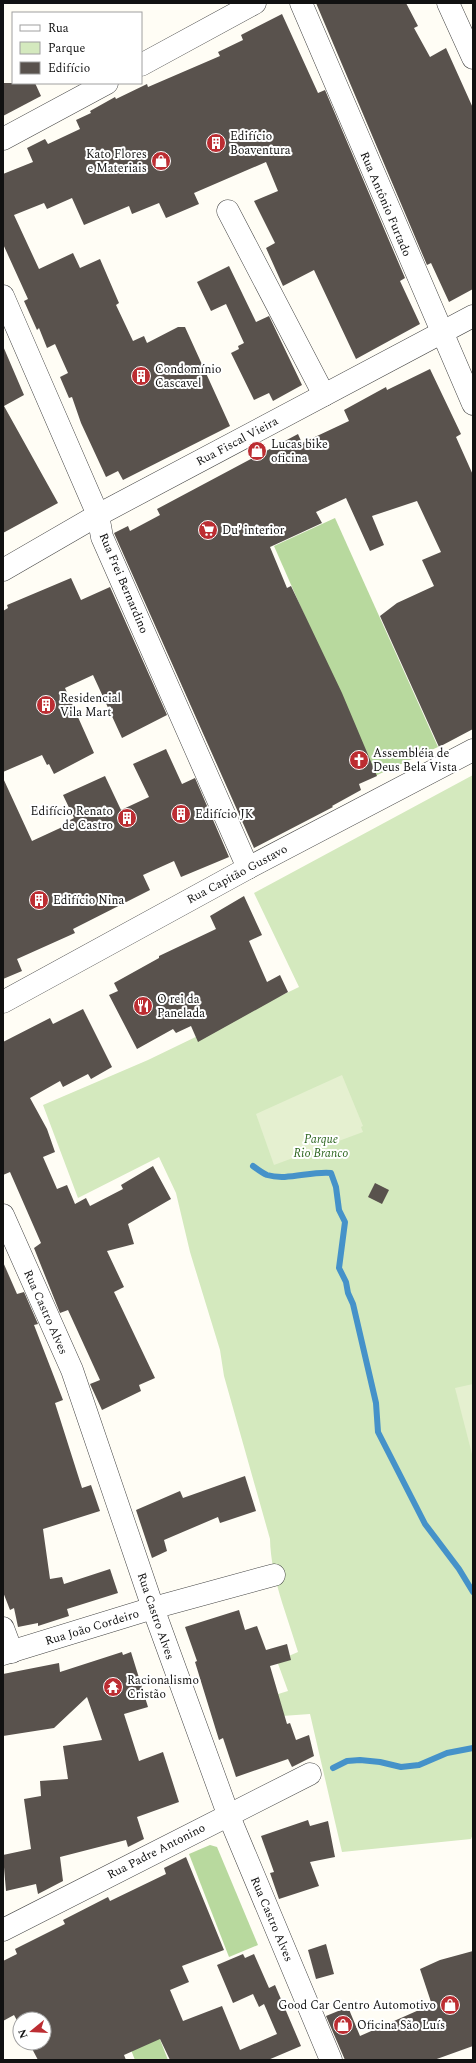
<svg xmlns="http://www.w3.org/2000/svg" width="476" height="2063" font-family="Spectral,serif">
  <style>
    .green { fill: #d4e9be }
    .forest { fill: #b8d99e }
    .pitch { fill: #e5f0d0 }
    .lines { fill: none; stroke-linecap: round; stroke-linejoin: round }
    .stream { stroke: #4592c9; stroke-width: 6 }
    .building { fill: #59524d }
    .minor-casing { stroke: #444; stroke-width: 23 }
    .minor { stroke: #fff; stroke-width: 22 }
    .labels { text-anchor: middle; stroke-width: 4; stroke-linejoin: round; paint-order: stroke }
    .poi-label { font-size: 12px; fill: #111; stroke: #fff; text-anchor: start }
    .street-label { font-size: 12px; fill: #111; stroke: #fff }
    .park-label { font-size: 12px; font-style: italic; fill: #2f6722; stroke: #fff }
  </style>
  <rect width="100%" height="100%" fill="#fffdf5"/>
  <!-- green -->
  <path class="green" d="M473,775V1834L471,1839L342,1852L310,1714L282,1716L275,1695L288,1691L277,1661L298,1652C287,1614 271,1579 270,1539L224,1376L220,1350L190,1252L176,1193L159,1157L78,1198L43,1105L148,1060L299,987L254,893Z"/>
  <!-- forest -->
  <g class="forest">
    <polygon points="335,518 438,747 375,776 274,546"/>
    <polygon points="210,1845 217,1847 258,1945 229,1957 189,1854"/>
    <polygon points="159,2037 168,2060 135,2060 131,2050"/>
  </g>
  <!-- pitch -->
  <g class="pitch">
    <polygon points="342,1075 363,1126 361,1127 363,1132 274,1165 256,1114"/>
    <polygon points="473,1384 473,1458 455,1388"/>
  </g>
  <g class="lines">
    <!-- stream -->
    <g class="stream">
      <path d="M253,1166C257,1169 262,1173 267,1175C287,1181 310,1171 331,1173L336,1187L339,1210L345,1222L339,1268L346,1282L348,1293L353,1304L376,1403L378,1432L425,1524L459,1569L473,1592"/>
      <polyline points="333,1768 347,1761 360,1760 380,1762 401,1767 419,1765 447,1753 473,1748"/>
    </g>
  </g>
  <!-- building -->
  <g class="building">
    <polygon points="316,3 406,3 418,26 414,28 430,57 446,48 473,108 473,289 449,302 431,263 427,265"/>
    <polygon points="282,14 318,93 325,90 405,278 400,281 420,324 356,359 314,270 283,286 266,248 275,243 254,201 278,191 266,162 194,193 199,204 166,218 159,203 132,214 129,206 84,225 72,198 47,209 44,203 14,215 39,269 73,253 80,268 100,259 119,303 116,305 133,341 144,336 147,343 178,327 185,327 230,426 123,480 118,471 106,477 81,423 72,397 69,398 60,377 68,373 55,344 47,348 39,328 37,330 24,301 28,299 3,244 3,174 33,162 27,148 45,139 48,144 80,129 76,120 91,113 90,111 115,97 116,99 147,84 148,87 220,56 218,52 243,40 241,35"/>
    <polygon points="3,83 35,83 41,96 3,116"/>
    <polygon points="229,266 256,322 269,316 302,385 273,401 269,393 254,400 231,353 239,349 238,346 244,343 226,304 211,311 197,282"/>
    <polygon points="3,346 24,395 4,406 58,503 3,533"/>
    <polygon points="430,369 461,434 456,437 473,475 473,729 439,747 380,616 397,603 434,586 422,560 441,552 417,501 372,516 384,545 370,551 346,498 316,512 322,523 270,547 287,588 291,586 342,693 377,776 359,784 361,790 332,806 333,807 254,848 114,533 128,526 130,531 160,515 157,509 298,434 302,443 349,421 344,410 386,387 387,390"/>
    <polygon points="71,578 81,600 110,587 167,715 122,738 93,675 65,688 94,753 54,774 49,764 47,765 42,755 3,772 3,611 8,608 7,605"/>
    <polygon points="166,749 182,784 195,778 229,857 181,877 174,861 143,875 150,890 73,929 75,933 17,959 22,971 3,979 3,778 32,841 71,823 70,820 74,818 63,795 105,776 121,810 149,797 133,764"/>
    <polygon points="244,896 262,935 249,941 267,982 280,975 288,992 198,1042 191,1026 176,1033 173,1029 137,1049 109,995 118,991 114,983 159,958 159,956 216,929 210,916"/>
    <polygon points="83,1009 112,1067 91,1079 88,1074 63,1087 60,1081 30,1098 47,1129 55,1152 43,1157 57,1189 67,1185 75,1204 86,1198 90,1206 123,1189 121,1185 153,1166 171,1199 128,1224 134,1244 107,1251 124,1287 114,1292 155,1378 139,1385 141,1391 102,1410 90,1384 100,1380 68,1310 60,1313 34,1248 41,1243 10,1172 3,1175 3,1042 50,1018 53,1024"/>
    <polygon points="375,1183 389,1190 382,1204 368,1197"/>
    <polygon points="3,1262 17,1294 24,1292 38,1324 34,1325 63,1400 55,1403 82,1488 91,1485 100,1511 43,1529 50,1579 62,1577 64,1584 110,1569 118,1593 67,1609 69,1616 38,1626 38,1623 18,1627 14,1608 10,1610 3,1592"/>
    <polygon points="245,1476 256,1511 220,1523 218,1517 164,1540 167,1551 152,1558 136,1510 180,1491 183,1498"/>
    <polygon points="239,1610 245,1630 257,1626 266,1650 287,1644 291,1660 270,1666 287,1724 290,1723 296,1740 309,1735 314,1756 292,1767 288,1759 236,1777 223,1738 219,1740 195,1662 197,1661 185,1627"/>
    <polygon points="122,1652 123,1655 131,1652 148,1707 124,1714 139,1761 163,1752 179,1802 137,1817 144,1839 128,1847 126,1840 60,1857 63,1881 38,1894 36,1884 6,1891 3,1855 31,1849 24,1799 41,1796 40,1781 68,1779 63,1746 102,1740 87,1697 54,1728 3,1736 3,1674 59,1663 60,1672"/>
    <polygon points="308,1820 310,1826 328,1821 335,1857 310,1862 319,1886 279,1899 270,1873 274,1872 261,1836"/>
    <polygon points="186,1857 224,1950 182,1966 189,1982 170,1990 183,2021 222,2006 240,2050 277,2034 264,2004 259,2007 253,1994 233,2003 217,1965 243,1954 245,1958 254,1954 269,1988 275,1985 301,2046 268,2060 170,2060 160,2039 124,2055 126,2060 38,2060 29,2043 44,2043 44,2019 20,2019 20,2026 14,2015 3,2021 3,1961 17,1954 15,1949 65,1924 63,1920 108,1897 110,1901 166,1874 164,1868"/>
    <polygon points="326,1944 334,1974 316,1979 308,1950"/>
    <polygon points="473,1951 473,2046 434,2060 345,2060 326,2016 348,2007 360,2036 419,2010 418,2007 431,2002 420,1969 440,1960"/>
  </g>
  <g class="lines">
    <defs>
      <g id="minor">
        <polyline points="301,3 473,404"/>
        <polyline points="448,3 473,58"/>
        <polyline points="141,65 255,3"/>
        <polyline points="3,139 107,83"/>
        <polyline points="228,211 324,395"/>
        <polyline points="3,296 98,515 102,537 248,868"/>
        <polyline points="3,570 98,515 473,316"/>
        <polyline points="3,1002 248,868 473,750"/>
        <polyline points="3,1215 72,1370 153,1608 228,1814 331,2060"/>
        <polyline points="3,1628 12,1652"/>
        <polyline points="3,1654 153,1608 274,1575"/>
        <polyline points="3,1930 310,1774"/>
      </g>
    </defs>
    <!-- minor casing -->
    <use href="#minor" class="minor-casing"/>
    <!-- minor -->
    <use href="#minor" class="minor"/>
  </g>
  <!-- icons -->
  <defs>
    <symbol id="building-disc" viewBox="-11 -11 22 22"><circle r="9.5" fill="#bc2d32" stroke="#fff"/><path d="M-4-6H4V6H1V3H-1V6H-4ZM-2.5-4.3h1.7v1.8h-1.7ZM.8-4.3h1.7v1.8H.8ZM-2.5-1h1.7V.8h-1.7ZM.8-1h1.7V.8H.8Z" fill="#fff"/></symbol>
    <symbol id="shop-disc" viewBox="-11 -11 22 22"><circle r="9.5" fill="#bc2d32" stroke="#fff"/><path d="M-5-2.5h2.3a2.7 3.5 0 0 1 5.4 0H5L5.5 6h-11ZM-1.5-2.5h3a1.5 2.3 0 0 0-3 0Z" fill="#fff"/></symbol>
    <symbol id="supermarket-disc" viewBox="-11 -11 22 22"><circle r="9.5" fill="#bc2d32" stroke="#fff"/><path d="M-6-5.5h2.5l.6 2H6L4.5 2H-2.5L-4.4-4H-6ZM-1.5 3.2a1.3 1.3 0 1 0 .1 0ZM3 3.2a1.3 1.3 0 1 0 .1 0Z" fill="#fff"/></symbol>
    <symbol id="church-disc" viewBox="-11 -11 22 22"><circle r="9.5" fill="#bc2d32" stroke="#fff"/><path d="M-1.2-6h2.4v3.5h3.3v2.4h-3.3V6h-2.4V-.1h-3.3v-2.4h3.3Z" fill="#fff"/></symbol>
    <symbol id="restaurant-disc" viewBox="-11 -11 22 22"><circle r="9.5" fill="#bc2d32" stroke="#fff"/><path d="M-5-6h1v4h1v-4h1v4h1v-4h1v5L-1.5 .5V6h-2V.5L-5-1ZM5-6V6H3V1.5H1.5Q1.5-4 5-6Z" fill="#fff"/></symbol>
    <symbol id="temple-disc" viewBox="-11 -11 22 22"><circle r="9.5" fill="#bc2d32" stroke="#fff"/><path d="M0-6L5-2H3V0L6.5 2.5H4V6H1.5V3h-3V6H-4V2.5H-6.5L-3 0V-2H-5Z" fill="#fff"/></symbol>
  </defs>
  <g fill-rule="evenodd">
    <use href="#building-disc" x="205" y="132" width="22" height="22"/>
    <use href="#shop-disc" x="150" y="150" width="22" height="22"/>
    <use href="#building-disc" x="130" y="365" width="22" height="22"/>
    <use href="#shop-disc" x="246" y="440" width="22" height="22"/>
    <use href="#supermarket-disc" x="197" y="519" width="22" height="22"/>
    <use href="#building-disc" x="35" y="694" width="22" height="22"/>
    <use href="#church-disc" x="348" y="749" width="22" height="22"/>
    <use href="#building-disc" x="170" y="803" width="22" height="22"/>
    <use href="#building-disc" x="116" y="807" width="22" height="22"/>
    <use href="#building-disc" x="28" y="889" width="22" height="22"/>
    <use href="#restaurant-disc" x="132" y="995" width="22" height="22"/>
    <use href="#temple-disc" x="102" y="1676" width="22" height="22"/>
    <use href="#shop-disc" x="439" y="1994" width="22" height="22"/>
    <use href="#shop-disc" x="332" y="2014" width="22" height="22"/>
  </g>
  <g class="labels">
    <!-- poi labels -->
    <g class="poi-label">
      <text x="230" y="140">Edifício<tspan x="230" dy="14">Boaventura</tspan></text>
      <text x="147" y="158" text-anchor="end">Kato Flores<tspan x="147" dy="14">e Materiais</tspan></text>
      <text x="155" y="373">Condomínio<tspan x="155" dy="14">Cascavel</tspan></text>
      <text x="271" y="448">Lucas bike<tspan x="271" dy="14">oficina</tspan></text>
      <text x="222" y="534">Du' interior</text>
      <text x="60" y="702">Residencial<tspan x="60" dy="14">Vila Mart</tspan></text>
      <text x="373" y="757">Assembléia de<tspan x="373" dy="14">Deus Bela Vista</tspan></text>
      <text x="113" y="815" text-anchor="end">Edifício Renato<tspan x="113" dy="14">de Castro</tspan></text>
      <text x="195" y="818">Edifício JK</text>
      <text x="53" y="904">Edifício Nina</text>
      <text x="157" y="1003">O rei da<tspan x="157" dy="14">Panelada</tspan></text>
      <text x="127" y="1684">Racionalismo<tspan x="127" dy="14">Cristão</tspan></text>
      <text x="436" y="2009" text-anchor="end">Good Car Centro Automotivo</text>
      <text x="357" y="2029">Oficina São Luís</text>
    </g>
    <!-- street labels -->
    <g class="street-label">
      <text transform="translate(386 204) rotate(67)" y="4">Rua Antônio Furtado</text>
      <text transform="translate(237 441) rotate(-28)" y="4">Rua Fiscal Vieira</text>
      <text transform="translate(124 583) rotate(67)" y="4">Rua Frei Bernardino</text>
      <text transform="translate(237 874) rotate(-28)" y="4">Rua Capitão Gustavo</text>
      <text transform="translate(46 1312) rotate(66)" y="4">Rua Castro Alves</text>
      <text transform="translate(156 1616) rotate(71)" y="4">Rua Castro Alves</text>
      <text transform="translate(92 1627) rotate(-17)" y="4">Rua João Cordeiro</text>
      <text transform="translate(156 1851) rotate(-27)" y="4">Rua Padre Antonino</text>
      <text transform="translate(272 1919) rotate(67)" y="4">Rua Castro Alves</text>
    </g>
    <!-- park labels -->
    <g class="park-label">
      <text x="321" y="1143">Parque<tspan x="321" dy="14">Rio Branco</tspan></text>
    </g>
  </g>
  <!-- border -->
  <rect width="476" height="2063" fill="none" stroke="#111111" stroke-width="8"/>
  <!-- legend -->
  <rect x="12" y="12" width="130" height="72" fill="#ffffff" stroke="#a0a0a0"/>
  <rect x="20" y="25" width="20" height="6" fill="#ffffff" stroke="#a0a0a0"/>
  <text x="48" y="32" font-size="12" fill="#111111">Rua</text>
  <rect x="20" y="42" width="20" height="12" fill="#d4e9be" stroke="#a0a0a0"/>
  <text x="48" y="52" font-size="12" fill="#111111">Parque</text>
  <rect x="20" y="62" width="20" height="12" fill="#59524d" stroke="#a0a0a0"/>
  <text x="48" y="72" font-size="12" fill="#111111">Edifício</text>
  <!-- north arrow -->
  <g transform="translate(32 2031) rotate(252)"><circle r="19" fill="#ffffff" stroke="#a0a0a0"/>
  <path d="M0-3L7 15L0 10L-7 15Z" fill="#bc2d32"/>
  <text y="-6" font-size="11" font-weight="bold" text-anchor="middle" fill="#111111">N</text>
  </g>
</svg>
